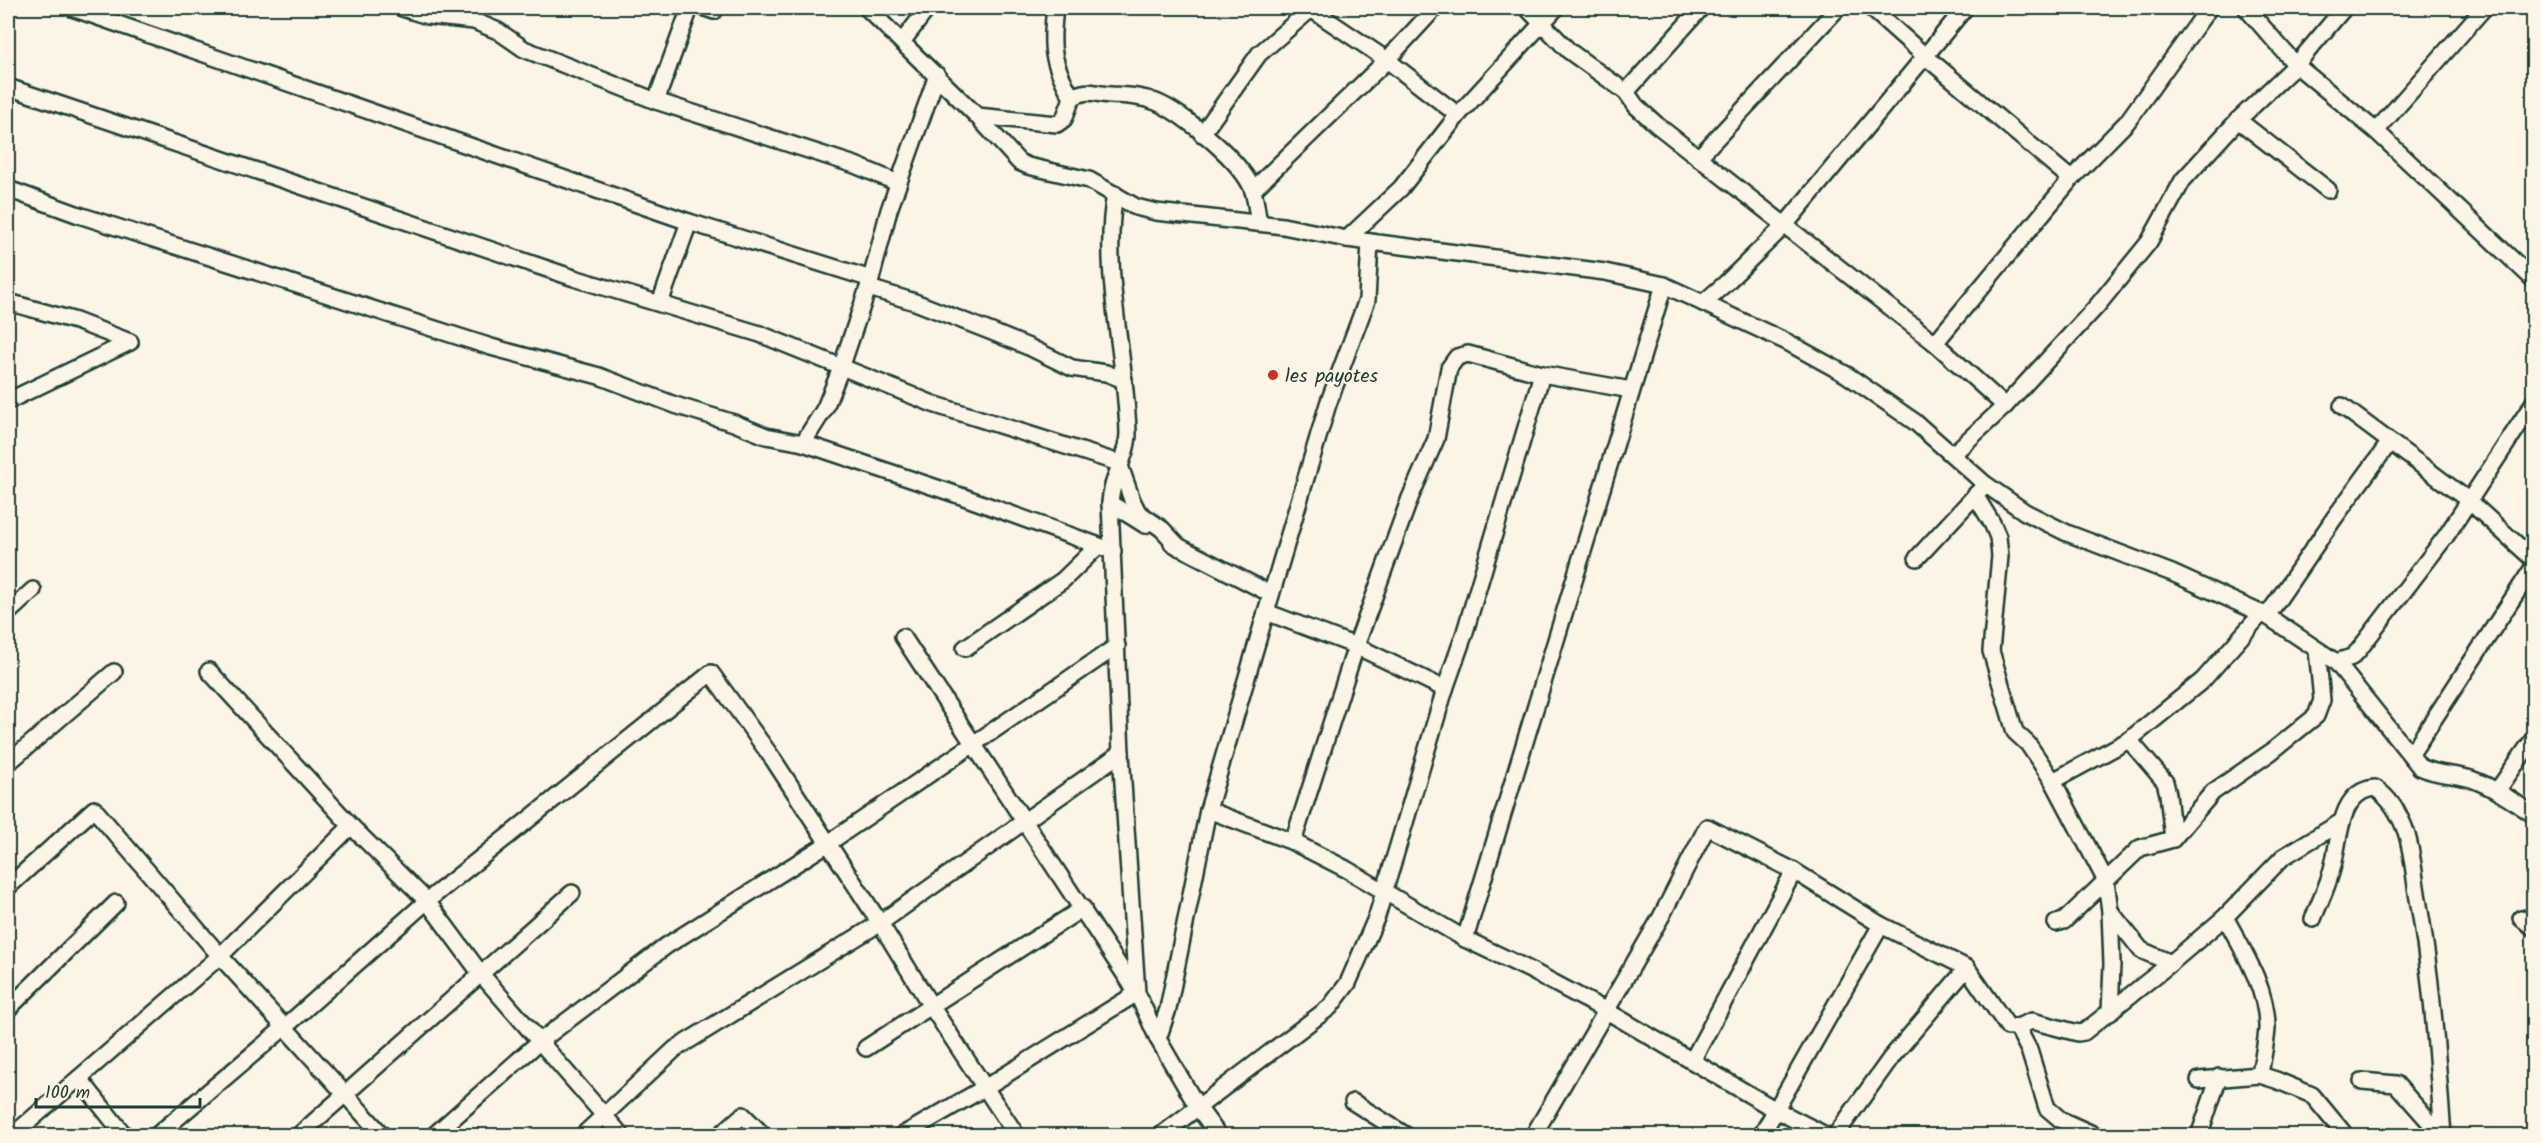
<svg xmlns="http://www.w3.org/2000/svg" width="2541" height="1143" font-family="Kalam,sans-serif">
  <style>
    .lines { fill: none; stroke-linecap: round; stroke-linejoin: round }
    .minor-casing { stroke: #1f3d34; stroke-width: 20 }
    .minor { stroke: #fcf5e5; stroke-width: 15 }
    .poi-dot { fill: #c8321e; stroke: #fcf5e5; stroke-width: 2 }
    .labels { text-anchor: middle; stroke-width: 4.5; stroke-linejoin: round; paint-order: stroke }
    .poi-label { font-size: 20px; fill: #1f3d34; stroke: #fcf5e5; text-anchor: start }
  </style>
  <rect width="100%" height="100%" fill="#fcf5e5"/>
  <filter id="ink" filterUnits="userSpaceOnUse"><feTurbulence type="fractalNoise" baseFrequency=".0167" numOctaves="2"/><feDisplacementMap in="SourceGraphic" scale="12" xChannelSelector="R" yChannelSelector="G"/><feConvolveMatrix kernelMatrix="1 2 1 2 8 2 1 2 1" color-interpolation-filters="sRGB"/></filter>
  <g filter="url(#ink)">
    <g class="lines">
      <defs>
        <g id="minor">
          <polyline points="72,8 689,222 871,279"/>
          <polyline points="402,8 428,16 474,21 498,31 524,49 656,101 855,165 898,183"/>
          <polyline points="705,8 714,11 716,8"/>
          <path d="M867,8L977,116L1019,162L1028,166L1089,180L1136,207L1156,212L1283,226L1347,239L1605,272L1664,285L1703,303L1787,342L1847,375L1915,422L1985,484L2025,512L2067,533L2172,573L2267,616L2336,662L2420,767C2436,775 2454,774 2471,779C2494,787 2514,802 2534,815"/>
          <path d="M1055,8C1050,50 1052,61 1072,98"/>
          <polyline points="1527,8 1569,51 1626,92 1636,106 1657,125 1935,343 2005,406"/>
          <polyline points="1871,8 1925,56 2071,179"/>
          <polyline points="2246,8 2296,65 2376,131 2534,280"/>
          <polyline points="1311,9 1387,60 1458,115"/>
          <polyline points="902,42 928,8"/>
          <polyline points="8,87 574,278 760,334 933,404 1119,463 1132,500 1138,512 1162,529 1180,548"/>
          <polyline points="1626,92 1701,8"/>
          <polyline points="656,101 690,8"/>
          <path d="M977,116L1057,124L1064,119L1072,98C1085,88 1095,94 1111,95C1127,96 1141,96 1156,102C1183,113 1244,163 1253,191C1256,201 1257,213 1259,223"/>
          <polyline points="2238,120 2328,190"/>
          <polyline points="2376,131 2484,8"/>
          <polyline points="1202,134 1259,54 1312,8"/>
          <polyline points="1698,158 1838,8"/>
          <polyline points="8,189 79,215 491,347 599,376 675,405 734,423 766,436 803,443 964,497 1113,551"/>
          <polyline points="1253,190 1387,60 1435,8"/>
          <path d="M1115,194C1101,274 1126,352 1128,433C1128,456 1111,478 1110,503L1121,753L1137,993L1158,1039"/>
          <polyline points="1347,239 1401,188 1458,115 1556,8"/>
          <polyline points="1370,242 1367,300 1328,404 1266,612 1356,646 1410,498 1436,439 1449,368 1457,357 1468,354 1542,374 1631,390"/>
          <polyline points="869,288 915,302 992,332 1031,348 1072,368 1106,373 1124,380"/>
          <polyline points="8,302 76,321 130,342"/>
          <polyline points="660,303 689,222"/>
          <polyline points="1703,303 1726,283 1785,225 1965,8"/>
          <polyline points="1935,343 2071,179 2127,122 2209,8"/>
          <polyline points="8,401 130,342"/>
          <polyline points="2342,406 2468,500 2534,560"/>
          <polyline points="803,443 825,408 841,368 871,279 889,210 937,75"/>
          <polyline points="1953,454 2005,406 2097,306 2149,242 2183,180 2238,120 2296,65 2344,8"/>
          <polyline points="1975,495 1992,523 1998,537 2000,556 1991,651 2015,732 2028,744 2053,781"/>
          <polyline points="1110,503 1145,525"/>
          <polyline points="1172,543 1271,594"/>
          <polyline points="1917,558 1982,488"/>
          <polyline points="8,613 33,590"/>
          <polyline points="2267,616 2335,517 2390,442"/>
          <polyline points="965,648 1063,580 1098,546"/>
          <polyline points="2336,662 2352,657 2358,651 2446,536 2534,402"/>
          <polyline points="209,671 351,826 427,901 481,974 622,1136"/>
          <polyline points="2129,740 2165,782 2168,794 2173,839"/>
          <polyline points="2411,754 2534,566"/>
          <polyline points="8,763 114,672"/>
          <polyline points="2497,791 2534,738"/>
          <polyline points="1208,810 1293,842 1346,869 1465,939 1528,969 1605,1010 1774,1109 1827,1136"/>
          <polyline points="351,826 220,956 383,1136"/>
          <polyline points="1293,842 1356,646 1445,689 1464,635 1542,374"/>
          <polyline points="8,887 94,809 220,956 12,1136"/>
          <polyline points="2110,911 2141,950 2171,963"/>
          <path d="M2225,917C2243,950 2268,990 2267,1029C2266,1044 2262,1060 2260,1075"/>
          <polyline points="2521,918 2534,928"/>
          <path d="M2313,919C2320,901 2329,884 2333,865C2340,839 2339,791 2375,788C2390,798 2400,815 2406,832C2413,853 2414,877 2418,899C2432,978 2437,1056 2443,1136"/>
          <polyline points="2056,923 2064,921 2140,848 2173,839 2213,792 2271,752 2316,716 2322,700 2317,650"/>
          <polyline points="1465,939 1664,285"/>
          <polyline points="8,1009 116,903"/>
          <polyline points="2110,1013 2112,964 2110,911 2106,881 2053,781 2129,740 2203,680 2262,613"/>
          <polyline points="2017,1027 2032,1021 2078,1033 2084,1032 2171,963 2225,917 2283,857 2341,822"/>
          <polyline points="866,1048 1083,908"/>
          <polyline points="1692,1061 1794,871"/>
          <polyline points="79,1078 125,1136"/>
          <polyline points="2199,1080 2260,1075 2276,1080 2312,1095 2346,1136"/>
          <polyline points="2362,1081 2396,1084 2442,1136"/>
          <polyline points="1353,1102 1407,1136"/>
          <polyline points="156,1136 286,1026 427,901 711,673 773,759 880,923 931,1006 1017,1136"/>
          <polyline points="298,1136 572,893"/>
          <polyline points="433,1136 539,1042 666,946 827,844 1117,646"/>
          <polyline points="582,1136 675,1049 880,923 1121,753"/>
          <polyline points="719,1136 743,1115 764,1136"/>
          <polyline points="901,1136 986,1087 1137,993 903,637"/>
          <polyline points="1160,1136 1330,1007 1348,983 1377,916 1445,689"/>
          <polyline points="1219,1136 1197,1106 1158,1039 1168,1009 1208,810 1266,612"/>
          <polyline points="1533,1136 1661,917 1707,827 1794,871 1881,925 1967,968"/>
          <polyline points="1761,1136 1881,925"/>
          <polyline points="1835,1136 1890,1059 1967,968 2008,1027 2017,1027 2029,1050 2047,1108 2061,1120 2097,1136"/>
          <polyline points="2199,1136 2219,1077"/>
        </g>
      </defs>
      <!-- minor casing -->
      <use href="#minor" class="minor-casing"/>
      <!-- minor -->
      <use href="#minor" class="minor"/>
    </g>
  </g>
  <!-- markers -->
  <circle class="poi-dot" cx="1273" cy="375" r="6"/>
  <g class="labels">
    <!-- poi labels -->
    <g class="poi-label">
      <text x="1285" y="382">les payotes</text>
    </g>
  </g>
  <!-- margin -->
  <rect width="2541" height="1143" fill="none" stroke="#fcf5e5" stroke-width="30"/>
  <rect x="15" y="15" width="2511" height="1113" fill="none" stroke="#1f3d34" stroke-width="2" filter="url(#ink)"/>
  <!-- scale -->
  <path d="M36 1098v9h164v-9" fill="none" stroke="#1f3d34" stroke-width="3"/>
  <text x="45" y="1098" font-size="18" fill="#1f3d34" stroke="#fcf5e5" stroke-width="4.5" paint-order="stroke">100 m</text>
</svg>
